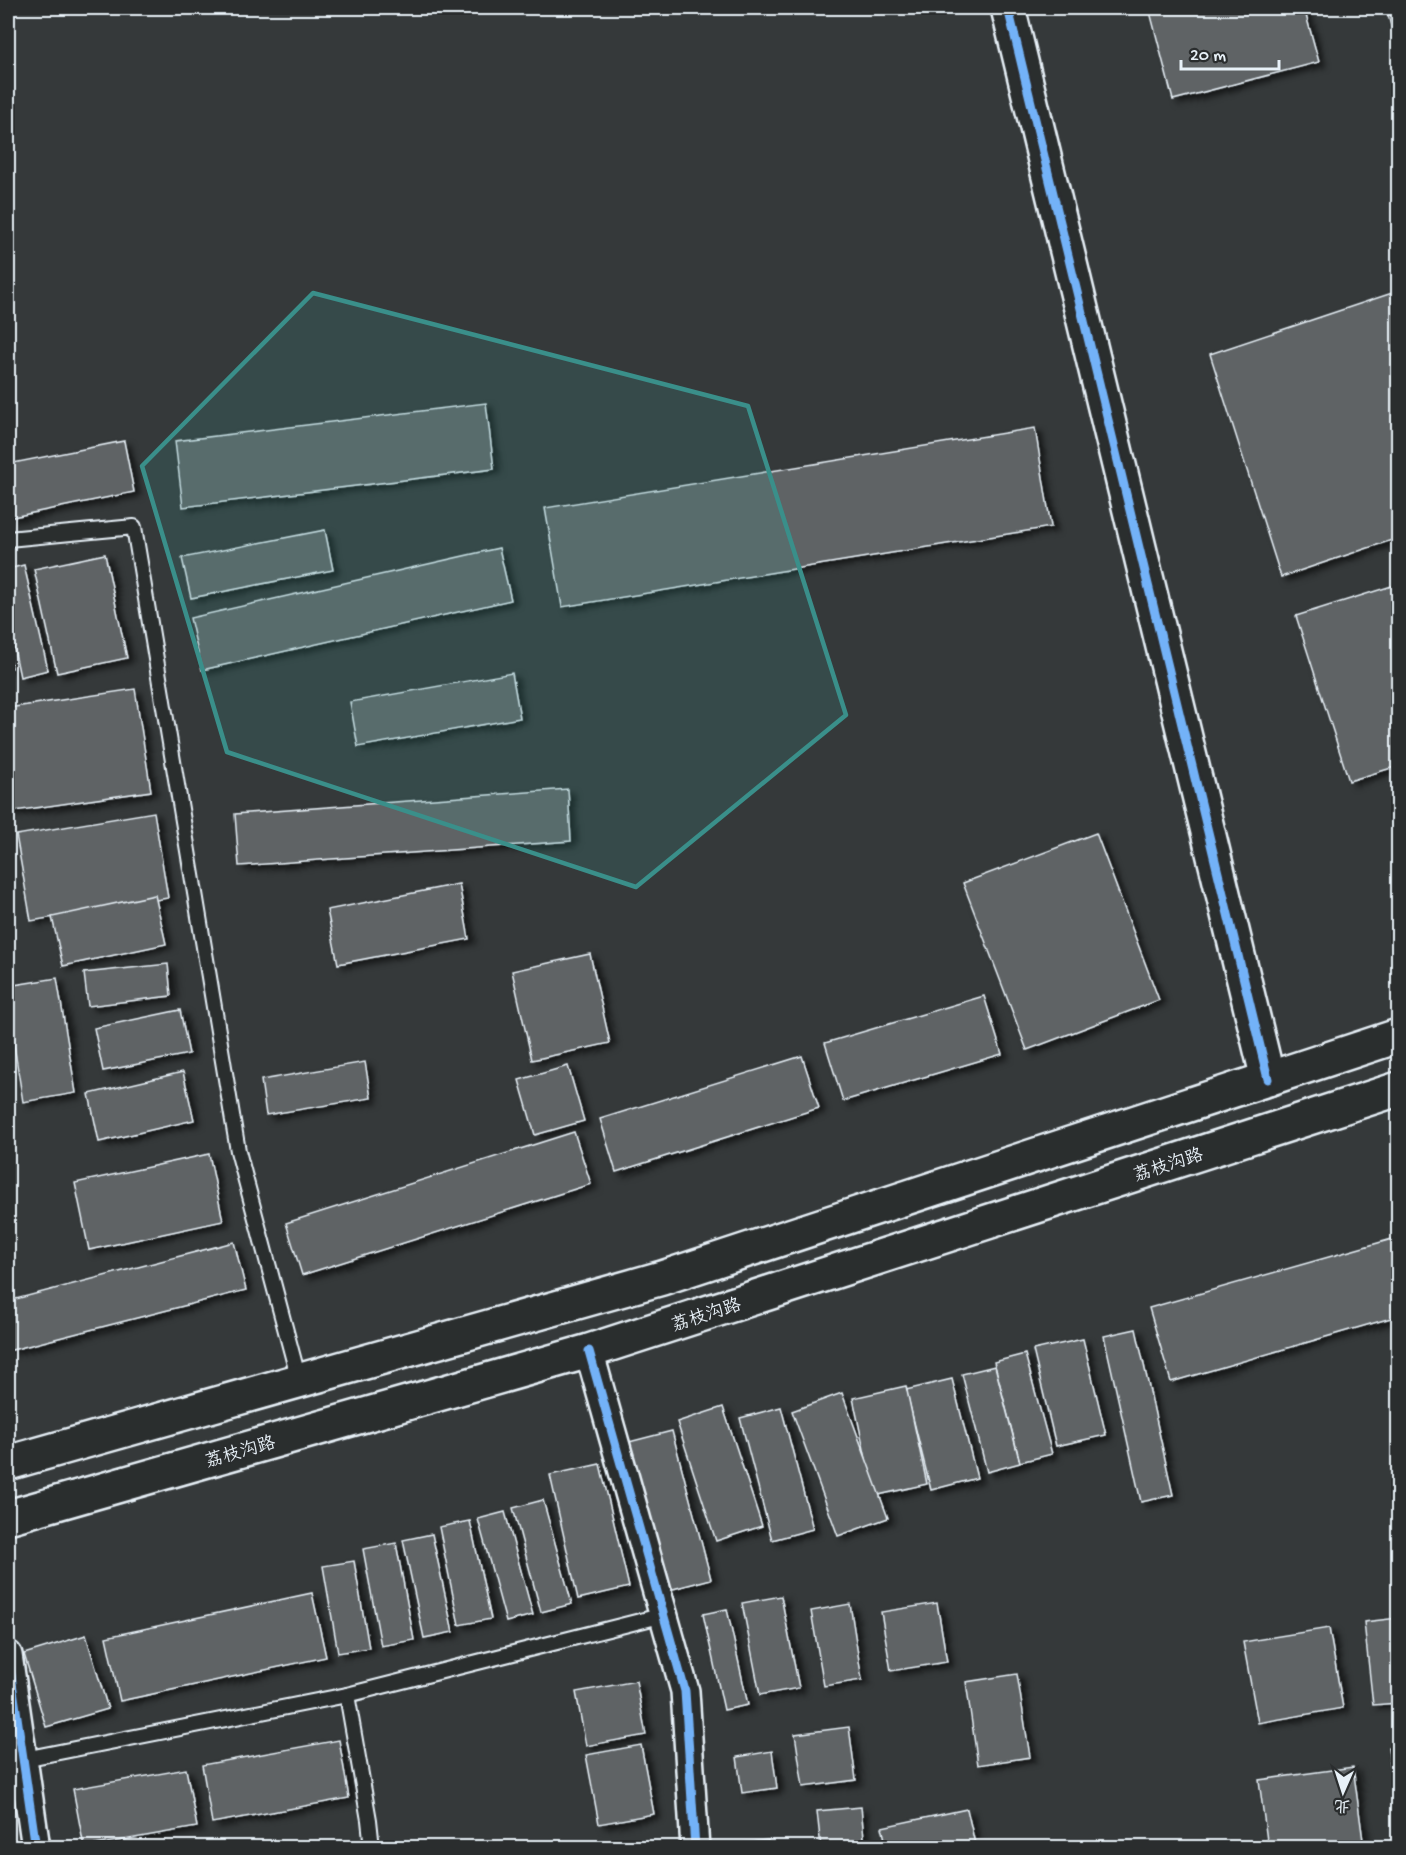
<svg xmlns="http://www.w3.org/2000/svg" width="1406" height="1855" font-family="'Gochi Hand','LXGW WenKai TC',sans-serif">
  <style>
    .building { fill: #5f6365; stroke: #e8f1f8; stroke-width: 1.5; filter: url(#shadow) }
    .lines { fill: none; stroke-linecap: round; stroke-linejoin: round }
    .lane-casing { stroke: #e8f1f8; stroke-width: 18 }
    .street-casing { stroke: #e8f1f8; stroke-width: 32 }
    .secondary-casing { stroke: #e8f1f8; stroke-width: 38 }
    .primary-casing { stroke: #e8f1f8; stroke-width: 38 }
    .lane { stroke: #2a2d2e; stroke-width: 14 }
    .street { stroke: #2a2d2e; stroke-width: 27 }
    .secondary { stroke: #2a2d2e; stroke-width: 33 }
    .primary { stroke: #2a2d2e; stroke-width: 33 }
    .cycleway-casing { stroke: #2a2d2e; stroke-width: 13 }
    .cycleway { stroke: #73b2f8; stroke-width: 9 }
    .marked { fill: #3a8f8a; fill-opacity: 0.2; stroke: #3a8f8a; stroke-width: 4.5; stroke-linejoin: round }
    .labels { text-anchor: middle; stroke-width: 4.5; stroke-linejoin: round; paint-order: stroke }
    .street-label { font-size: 18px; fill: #e8f1f8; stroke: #2a2d2e }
  </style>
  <defs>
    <filter id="shadow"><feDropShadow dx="6" dy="4" stdDeviation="3" flood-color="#0009"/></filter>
  </defs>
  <rect width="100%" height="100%" fill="#35393a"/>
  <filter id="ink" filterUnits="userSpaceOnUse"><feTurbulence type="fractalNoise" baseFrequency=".0167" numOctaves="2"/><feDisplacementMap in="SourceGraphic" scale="12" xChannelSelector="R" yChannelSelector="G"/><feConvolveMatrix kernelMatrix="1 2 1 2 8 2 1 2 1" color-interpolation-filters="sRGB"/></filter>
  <g filter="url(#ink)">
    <!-- building -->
    <g class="building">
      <polygon points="1149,8 1304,8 1319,62 1173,100"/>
      <polygon points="1386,8 1398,8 1398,32 1393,33"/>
      <polygon points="1398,291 1398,538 1281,577 1210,354"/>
      <polygon points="486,403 494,469 183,507 175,441"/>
      <polygon points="1035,428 1051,527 562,607 545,508"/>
      <polygon points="124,441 134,492 8,518 8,464"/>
      <polygon points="325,530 333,570 191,598 182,558"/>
      <polygon points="499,548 511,600 202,670 190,618"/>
      <polygon points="105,554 127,658 57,673 34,569"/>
      <polygon points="24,565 48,670 20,677 8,620 8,569"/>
      <polygon points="1398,584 1398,766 1349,781 1296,616"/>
      <polygon points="8,648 12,668 8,669"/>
      <polygon points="512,673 520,718 358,747 350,702"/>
      <polygon points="135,689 151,791 8,812 8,708"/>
      <polygon points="568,789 571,841 239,866 235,814"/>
      <polygon points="154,812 168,898 31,921 16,835"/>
      <polygon points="1096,833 1159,1000 1027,1050 963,883"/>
      <polygon points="459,884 469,939 338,964 327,910"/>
      <polygon points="155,895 166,944 63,966 52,917"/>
      <polygon points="590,954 610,1043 532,1060 512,971"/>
      <polygon points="168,964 171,996 88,1006 84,973"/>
      <polygon points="57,978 76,1093 23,1102 8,1007 8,986"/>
      <polygon points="984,996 1002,1054 843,1101 825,1043"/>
      <polygon points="180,1010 189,1054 103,1071 94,1028"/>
      <polygon points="802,1056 819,1108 616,1172 600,1119"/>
      <polygon points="365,1062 371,1098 266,1115 261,1080"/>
      <polygon points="568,1066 584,1121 535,1135 519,1080"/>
      <polygon points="183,1072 194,1120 99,1142 89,1094"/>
      <polygon points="574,1132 591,1184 302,1275 286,1223"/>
      <polygon points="209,1154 223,1221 89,1250 75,1183"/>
      <polygon points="1392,1239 1398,1263 1398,1316 1171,1382 1149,1308"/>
      <polygon points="234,1242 246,1290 8,1351 8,1301"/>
      <polygon points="1136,1329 1173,1495 1141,1502 1104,1336"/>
      <polygon points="1083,1339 1106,1435 1056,1446 1033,1350"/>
      <polygon points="1025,1354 1052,1454 1020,1462 994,1362"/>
      <polygon points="995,1366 1020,1463 987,1472 962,1374"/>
      <polygon points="952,1379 977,1478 931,1490 906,1390"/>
      <polygon points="906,1386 927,1484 874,1496 853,1398"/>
      <polygon points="842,1393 888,1518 838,1536 792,1411"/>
      <polygon points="723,1407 762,1526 716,1541 677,1422"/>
      <polygon points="781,1407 813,1529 772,1540 740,1418"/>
      <polygon points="672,1431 711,1579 669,1590 629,1442"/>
      <polygon points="600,1464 629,1587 578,1599 550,1475"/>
      <polygon points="543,1500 572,1604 541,1612 513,1508"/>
      <polygon points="505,1512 533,1615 506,1622 478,1519"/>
      <polygon points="470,1521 491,1619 459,1625 439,1527"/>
      <polygon points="432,1534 453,1632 424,1638 403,1540"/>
      <polygon points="396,1543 414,1640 381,1646 363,1549"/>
      <polygon points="354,1561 369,1648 338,1653 323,1566"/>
      <polygon points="312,1593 326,1657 120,1701 106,1637"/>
      <polygon points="781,1596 799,1688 760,1695 742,1603"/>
      <polygon points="937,1603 947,1662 891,1671 881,1612"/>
      <polygon points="850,1604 862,1680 824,1686 811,1611"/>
      <polygon points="727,1609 748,1705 724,1710 703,1614"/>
      <polygon points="1398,1618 1398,1703 1373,1705 1364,1622"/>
      <polygon points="1329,1628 1343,1708 1258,1723 1243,1642"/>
      <polygon points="86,1635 108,1709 46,1727 24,1654"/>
      <polygon points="1017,1674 1030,1757 978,1765 966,1682"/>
      <polygon points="636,1681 646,1735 586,1746 576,1692"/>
      <polygon points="849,1727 856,1780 803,1787 795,1734"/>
      <polygon points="339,1740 349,1798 212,1823 202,1765"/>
      <polygon points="641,1745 654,1814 599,1824 586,1755"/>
      <polygon points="1398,1745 1398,1823 1388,1747"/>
      <polygon points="772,1751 777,1788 742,1793 737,1757"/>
      <polygon points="1353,1767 1364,1848 1268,1848 1259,1780"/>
      <polygon points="186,1769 197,1827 84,1847 73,1789"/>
      <polygon points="861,1807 865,1848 821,1848 817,1811"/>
      <polygon points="967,1809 976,1848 887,1848 882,1827"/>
      <polygon points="768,1840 769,1848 741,1848 741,1843"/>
    </g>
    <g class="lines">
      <defs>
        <g id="lane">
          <polyline points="8,539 134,527 238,1151 299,1380"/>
          <polyline points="24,1759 347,1695"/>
          <polyline points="372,1848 369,1820 347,1695 664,1615"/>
        </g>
        <g id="street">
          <polyline points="589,1351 685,1691 695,1848"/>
          <polyline points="8,1655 36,1848"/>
        </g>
        <polyline id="secondary" points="1008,8 1268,1079"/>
        <g id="primary">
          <polyline points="8,1463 662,1278 1398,1036"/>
          <polyline points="8,1517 589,1351 1398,1089"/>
        </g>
      </defs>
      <!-- lane casing -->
      <use href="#lane" class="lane-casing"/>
      <!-- street casing -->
      <use href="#street" class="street-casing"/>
      <!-- secondary casing -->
      <use href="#secondary" class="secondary-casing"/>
      <!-- primary casing -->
      <use href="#primary" class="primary-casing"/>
      <!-- lane -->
      <use href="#lane" class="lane"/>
      <!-- street -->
      <use href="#street" class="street"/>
      <!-- secondary -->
      <use href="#secondary" class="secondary"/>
      <!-- primary -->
      <use href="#primary" class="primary"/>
      <defs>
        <g id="cycleway">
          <polyline points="1008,8 1268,1079"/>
          <polyline points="589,1351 685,1691 695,1848"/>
          <polyline points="8,1655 36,1848"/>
        </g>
      </defs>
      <!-- cycleway casing -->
      <use href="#cycleway" class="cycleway-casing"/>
      <!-- cycleway -->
      <use href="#cycleway" class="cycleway"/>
    </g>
  </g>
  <!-- marked area -->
  <path class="marked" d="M313,293L748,406L846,715L636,887L227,752L142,466Z"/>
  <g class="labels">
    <!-- street labels -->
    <g class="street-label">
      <text transform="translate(1168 1164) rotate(-18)" y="6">荔枝沟路</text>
      <text transform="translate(706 1314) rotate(-18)" y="6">荔枝沟路</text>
      <text transform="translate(240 1451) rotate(-16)" y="6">荔枝沟路</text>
    </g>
  </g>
  <!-- margin -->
  <rect width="1406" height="1855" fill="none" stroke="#2a2d2e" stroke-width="30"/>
  <rect x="15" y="15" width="1376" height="1825" fill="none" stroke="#e8f1f8" stroke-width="2" filter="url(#ink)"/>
  <!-- north arrow -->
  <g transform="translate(1343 1792) rotate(183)" stroke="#2a2d2e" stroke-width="4.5" paint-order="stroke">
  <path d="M0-4.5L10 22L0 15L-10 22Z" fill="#e8f1f8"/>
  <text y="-9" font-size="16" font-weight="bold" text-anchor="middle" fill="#e8f1f8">北</text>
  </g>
  <!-- scale -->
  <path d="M1181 60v9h98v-9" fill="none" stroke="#e8f1f8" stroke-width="3"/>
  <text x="1190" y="60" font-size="18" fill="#e8f1f8" stroke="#2a2d2e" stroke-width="4.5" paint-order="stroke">20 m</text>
</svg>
